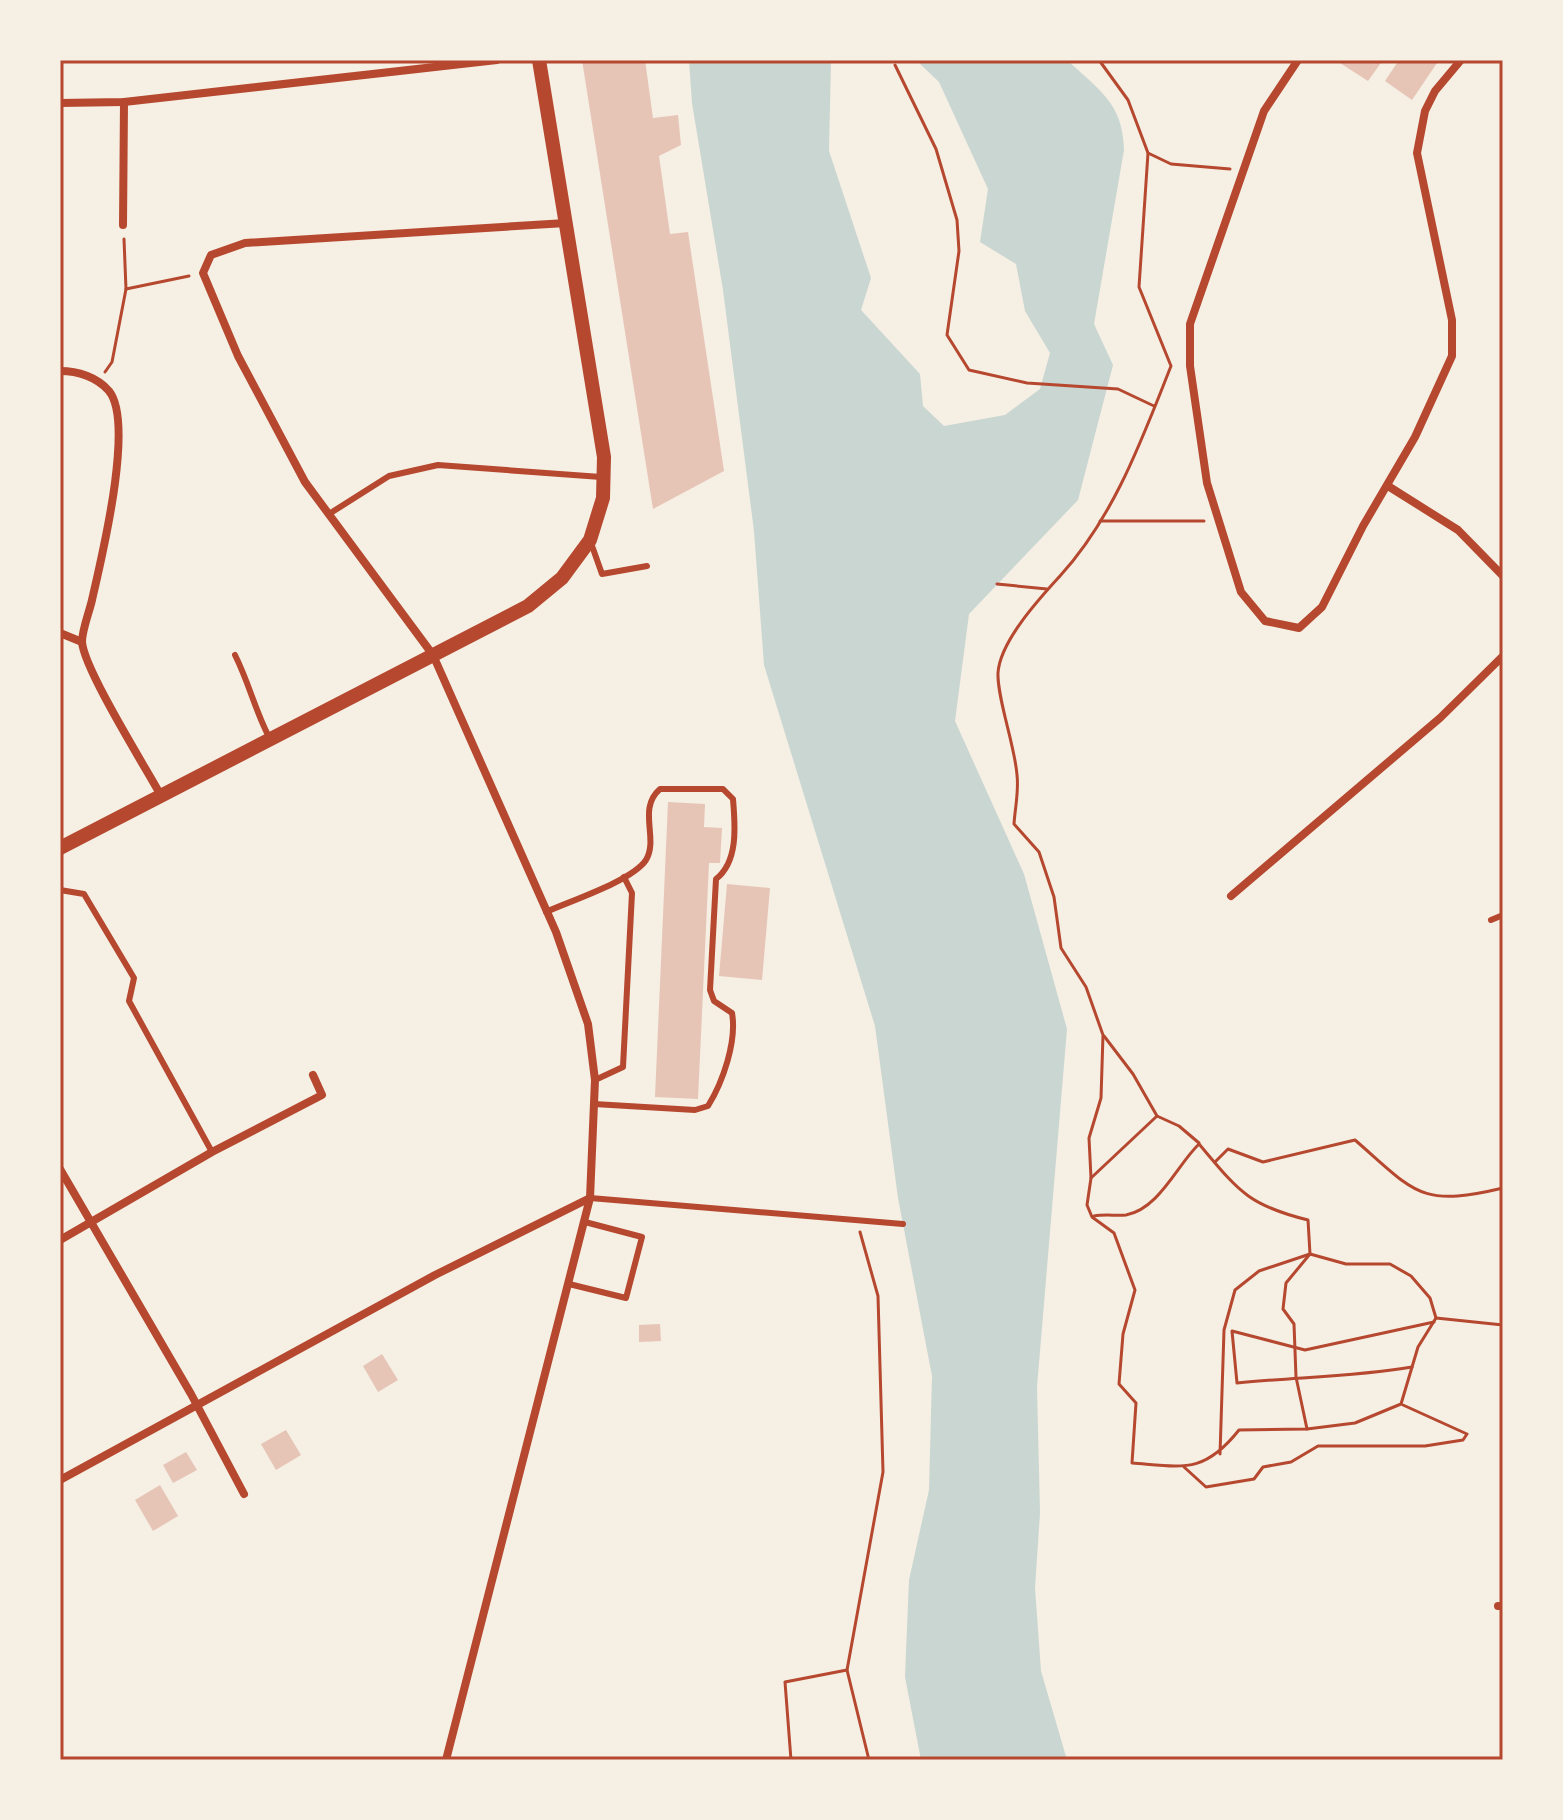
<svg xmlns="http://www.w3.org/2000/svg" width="1563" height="1820" font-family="Rubik,sans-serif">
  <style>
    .water { fill: #c9d6d2 }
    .building { fill: #e6c5b7 }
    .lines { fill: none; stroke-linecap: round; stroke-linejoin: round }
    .path { stroke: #b5482f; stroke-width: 3 }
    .service { stroke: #b5482f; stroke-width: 6 }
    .minor { stroke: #b5482f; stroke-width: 8 }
    .tertiary { stroke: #b5482f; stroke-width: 14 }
    .neatline { fill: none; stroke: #b5482f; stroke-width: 3 }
  </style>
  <rect width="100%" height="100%" fill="#f6efe4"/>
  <!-- water -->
  <path class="water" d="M689,60H831L829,151L871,278L861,310L920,374L923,406L944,426L1005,415L1040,389L1050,353L1025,311L1016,264L980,242L988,189L939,82L916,60H1067C1099,90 1123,103 1124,150L1094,324L1113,365L1078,500L969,614L955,721L1024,874L1067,1029L1037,1387L1040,1513L1035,1588L1041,1671L1067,1760H921L905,1677L909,1580L929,1490L932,1376L898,1198L875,1026L764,665L754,531L723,290L692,103Z"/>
  <!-- building -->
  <g class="building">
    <polygon points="582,60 645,60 653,118 678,115 681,145 659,156 670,234 688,232 724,471 653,509"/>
    <polygon points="1342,60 1383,60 1368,81 1340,63"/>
    <polygon points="1399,60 1439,60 1412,100 1385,81"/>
    <polygon points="668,802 705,804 704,827 722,828 720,863 709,863 698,1099 655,1097"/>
    <polygon points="727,884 770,888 762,980 719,976"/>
    <polygon points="660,1324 661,1341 639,1342 639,1325"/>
    <polygon points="382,1354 398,1380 378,1392 363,1366"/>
    <polygon points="286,1430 301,1455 276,1470 261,1444"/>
    <polygon points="186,1452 197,1470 173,1483 163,1465"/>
    <polygon points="160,1485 178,1516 153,1531 135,1500"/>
  </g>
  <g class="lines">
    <!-- path -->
    <g class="path">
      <path d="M1099,60L1128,100L1148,153L1139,287L1171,366C1142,439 1114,517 1060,576C1040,598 1000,641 998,673C997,698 1015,746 1017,775C1019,791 1015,808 1014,824L1039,852L1054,897L1061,948L1086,987L1103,1035L1101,1098L1089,1138L1091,1178L1087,1205L1092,1217L1114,1233L1135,1290L1123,1334L1119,1384L1136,1403L1132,1463C1184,1467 1204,1474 1239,1430L1307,1429L1355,1423L1401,1404L1418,1347L1436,1318L1430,1298L1411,1276L1390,1264H1346L1310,1254L1259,1271L1235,1290L1224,1330L1220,1454"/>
      <polyline points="895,65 936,149 957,220 959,251 947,335 969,370 1027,383 1118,389 1154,406"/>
      <polyline points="1148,153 1171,164 1230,169"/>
      <polyline points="126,289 189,276"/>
      <polyline points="105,372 112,362 126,289 124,239"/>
      <polyline points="1100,521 1204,521"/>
      <polyline points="997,584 1047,589"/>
      <polyline points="1104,1036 1133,1074 1157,1116"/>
      <path d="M1215,1162L1228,1149L1263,1162L1355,1140C1415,1192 1419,1208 1503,1188"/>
      <polyline points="1091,1178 1157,1116 1179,1126 1199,1143"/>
      <path d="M1094,1216C1105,1214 1116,1216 1126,1215C1159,1209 1177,1165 1199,1144C1238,1190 1247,1205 1308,1220L1310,1254L1286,1283L1283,1309L1294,1324L1296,1377L1307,1429"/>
      <polyline points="860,1232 878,1296 883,1472 847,1670 869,1760"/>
      <polyline points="1436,1318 1503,1325"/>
      <path d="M1412,1367C1354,1377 1296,1377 1237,1383L1232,1331L1305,1350L1434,1322"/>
      <polyline points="1184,1467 1206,1487 1254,1479 1263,1467 1291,1462 1318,1446 1425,1446 1463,1440 1467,1434 1403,1405"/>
      <polyline points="791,1760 785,1682 847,1670"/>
    </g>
    <!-- service -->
    <g class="service">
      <polyline points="329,514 389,476 438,465 601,477"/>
      <polyline points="591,543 602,574 647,566"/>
      <path d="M235,655C249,683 255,710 269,737"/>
      <polyline points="60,890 84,894 134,978 129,1001 212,1152"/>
      <path d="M546,912C570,901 632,881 646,860C659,838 637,809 660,789H723L733,799C735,824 739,861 716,879L710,990L714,1001L732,1013C737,1041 723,1082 708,1106L695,1110L594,1104"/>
      <polyline points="1491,920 1503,915"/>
      <polyline points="595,1080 623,1067 632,893 624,877"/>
      <polyline points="590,1198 903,1224"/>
      <polyline points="569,1284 626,1298 642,1237 585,1222"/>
    </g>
    <!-- minor -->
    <g class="minor">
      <polyline points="1298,60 1264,111 1190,324 1190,366 1207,483 1241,592 1265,621 1299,628 1322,607 1363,526 1415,437 1452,356 1452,320 1417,153 1425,111 1435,91 1461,60"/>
      <polyline points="60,103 124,102 497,60"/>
      <polyline points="123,225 124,102"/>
      <path d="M60,371C78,371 97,377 109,391C135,423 101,560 92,600C89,613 82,630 82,642C84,669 144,765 160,794"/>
      <polyline points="1388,486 1458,530 1503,576"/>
      <polyline points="60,633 82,642"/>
      <polyline points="1231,896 1440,718 1503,656"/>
      <polyline points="60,1169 191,1394 244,1494"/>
      <polyline points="60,1240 212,1152 322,1095 313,1075"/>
      <polyline points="60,1480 435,1275 590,1198"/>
      <polyline points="1498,1606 1503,1606"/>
      <polyline points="446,1760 590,1198 595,1080 588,1024 556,932 433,655 305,482 238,356 203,273 211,255 245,243 566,223"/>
    </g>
    <!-- tertiary -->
    <polyline class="tertiary" points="60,848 528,606 562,578 590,540 603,498 604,457 539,60"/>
  </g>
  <!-- border -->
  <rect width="1563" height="1820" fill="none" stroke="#f6efe4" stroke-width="124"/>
  <rect x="62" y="62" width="1439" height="1696" class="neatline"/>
</svg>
